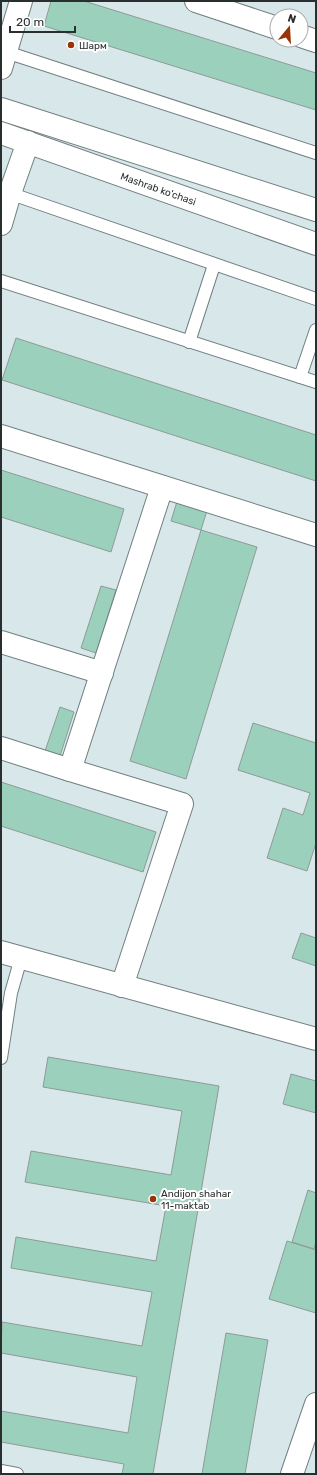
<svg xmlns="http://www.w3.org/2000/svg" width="317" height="1475" font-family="Rubik,sans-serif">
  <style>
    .building { fill: #9bd0bd; stroke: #8e9b96 }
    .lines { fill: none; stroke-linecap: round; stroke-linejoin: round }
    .lane-casing { stroke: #717f80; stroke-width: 14 }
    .street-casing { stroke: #717f80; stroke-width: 24 }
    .secondary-casing { stroke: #717f80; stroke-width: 24 }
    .lane { stroke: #fff; stroke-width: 12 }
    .street { stroke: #fff; stroke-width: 22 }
    .secondary { stroke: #fff; stroke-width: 22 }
    .poi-dot { fill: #993408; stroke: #fff; stroke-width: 1.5 }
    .labels { text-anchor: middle; stroke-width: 4; stroke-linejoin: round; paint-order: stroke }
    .poi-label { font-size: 10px; fill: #292e2f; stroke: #fff; text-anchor: start }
    .street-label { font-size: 10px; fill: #292e2f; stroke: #fff }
  </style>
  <rect width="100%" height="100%" fill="#d8e7e9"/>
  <!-- building -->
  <g class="building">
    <polygon points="51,1 84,1 316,73 316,110 44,26"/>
    <polygon points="16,338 316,435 316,481 2,380"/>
    <polygon points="1,470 124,509 111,552 1,517"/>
    <polygon points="179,495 209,504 201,530 171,521"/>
    <polygon points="201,530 257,547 186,779 130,761"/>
    <polygon points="101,586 116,590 96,653 81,648"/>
    <polygon points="60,707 74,712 60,756 45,751"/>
    <polygon points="253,723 316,743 316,843 307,871 267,858 283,808 303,815 310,793 238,770"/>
    <polygon points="1,782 156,832 143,872 1,826"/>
    <polygon points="301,933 316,938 316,966 292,958"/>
    <polygon points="48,1057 219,1086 153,1474 122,1474 124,1464 1,1442 1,1411 128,1433 137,1377 1,1353 2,1322 142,1346 152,1292 11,1268 16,1237 156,1261 166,1206 25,1182 31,1151 171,1175 182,1111 43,1087"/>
    <polygon points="291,1074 316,1081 316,1113 283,1104"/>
    <polygon points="308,1190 316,1193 316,1241 314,1249 292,1242"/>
    <polygon points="287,1241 316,1250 316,1313 269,1299"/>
    <polygon points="226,1333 268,1340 245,1474 202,1474"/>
  </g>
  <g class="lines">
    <defs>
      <g id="lane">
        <polyline points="6,52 316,153"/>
        <polyline points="6,192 316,299"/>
        <polyline points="1,281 316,382"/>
        <polyline points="189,342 214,265"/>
        <polyline points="300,377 316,330"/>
        <polyline points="1,1058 11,993 21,958"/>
        <polyline points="1,1471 17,1474"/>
      </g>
      <g id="street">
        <polyline points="196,1 277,28"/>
        <polyline points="301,36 316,41"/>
        <polyline points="1,68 21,1"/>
        <polyline points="1,224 10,193 28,142"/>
        <polyline points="1,436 316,535"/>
        <polyline points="1,642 102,673"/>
        <polyline points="1,748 70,770 162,487"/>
        <polyline points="70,770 182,804 122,986"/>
        <polyline points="1,952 316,1039"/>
        <polyline points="292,1474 316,1404"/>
      </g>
      <g id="secondary">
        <polyline points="1,109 316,210"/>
        <path id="s1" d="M1,133L316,244"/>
      </g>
    </defs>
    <!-- lane casing -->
    <use href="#lane" class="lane-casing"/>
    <!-- street casing -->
    <use href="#street" class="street-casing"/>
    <!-- secondary casing -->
    <use href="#secondary" class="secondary-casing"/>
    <!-- lane -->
    <use href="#lane" class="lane"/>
    <!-- street -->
    <use href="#street" class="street"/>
    <!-- secondary -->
    <use href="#secondary" class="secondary"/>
  </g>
  <!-- markers -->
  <g class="poi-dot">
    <circle cx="71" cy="45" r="4"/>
    <circle cx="153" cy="1199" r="4"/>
  </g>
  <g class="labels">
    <!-- poi labels -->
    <g class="poi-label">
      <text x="79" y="49">Шарм</text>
      <text x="161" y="1197">Andijon shahar<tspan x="161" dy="12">11-maktab</tspan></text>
    </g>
    <!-- street labels -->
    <g class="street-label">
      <text dy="4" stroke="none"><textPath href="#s1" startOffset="167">Mashrab ko'chasi</textPath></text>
    </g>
  </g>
  <!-- border -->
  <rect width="317" height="1475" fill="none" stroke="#292e2f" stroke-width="4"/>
  <!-- north arrow -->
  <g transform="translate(289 28) rotate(18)"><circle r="19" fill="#ffffff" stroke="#a9abac"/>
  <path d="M0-3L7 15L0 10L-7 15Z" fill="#993408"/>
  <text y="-6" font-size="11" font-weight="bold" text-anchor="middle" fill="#292e2f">N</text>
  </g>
  <!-- scale -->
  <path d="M10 26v6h65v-6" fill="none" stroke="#292e2f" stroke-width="2"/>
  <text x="16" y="26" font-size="12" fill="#292e2f" stroke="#ffffff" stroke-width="3" paint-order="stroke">20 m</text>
</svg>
